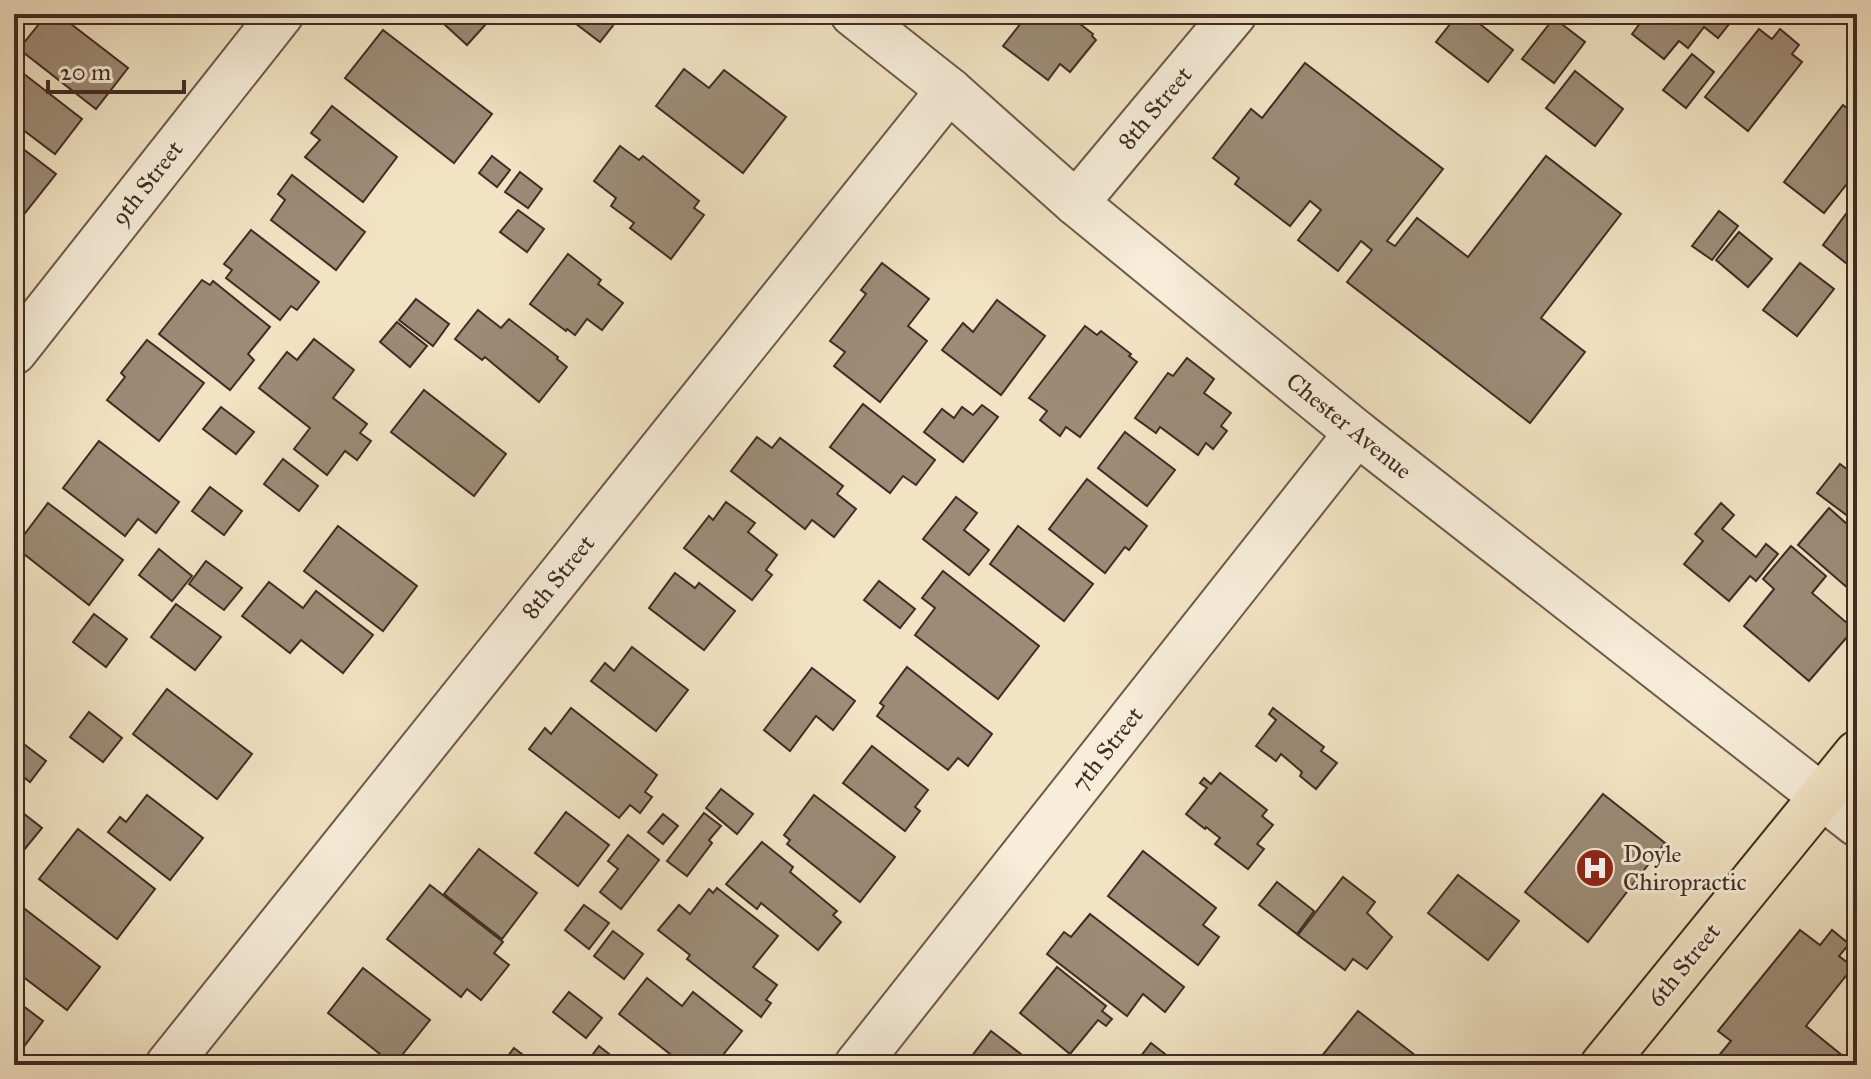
<svg xmlns="http://www.w3.org/2000/svg" width="1871" height="1079" font-family="'IM FELL Great Primer',serif">
  <style>
    .building { fill: #9d8b77; stroke: #402c24; stroke-width: 2 }
    .lines { fill: none; stroke-linecap: round; stroke-linejoin: round }
    .minor-casing { stroke: #6c5a4c; stroke-width: 48 }
    .major-casing { stroke: #402c24; stroke-width: 48 }
    .minor { stroke: #f7edd9; stroke-width: 44 }
    .major { stroke: #f2e3c4; stroke-width: 44 }
    .labels { text-anchor: middle; stroke-width: 6; stroke-linejoin: round; paint-order: stroke }
    .street-label { font-size: 24px; fill: #402c24; stroke: #f7edd9 }
    .poi-label { font-size: 24px; fill: #402c24; stroke: #f7edd9; text-anchor: start }
  </style>
  <rect width="100%" height="100%" fill="#f2e3c4"/>
  <filter id="stains"><feTurbulence type="fractalNoise" baseFrequency=".0025" numOctaves="4"/><feColorMatrix values="0 0 0 0 .2 0 0 0 0 .09 0 0 0 0 .02 0 0 0 .5 -.17"/></filter>
  <radialGradient id="worn" r=".72"><stop offset=".6" stop-color="#630" stop-opacity="0"/><stop offset="1" stop-color="#630" stop-opacity=".3"/></radialGradient>
  <!-- building -->
  <g class="building">
    <polygon points="47,14 58,14 128,68 96,109 19,49"/>
    <polygon points="433,14 495,14 467,45"/>
    <polygon points="563,14 622,14 600,42"/>
    <polygon points="1028,14 1067,14 1093,34 1092,36 1096,40 1070,72 1060,64 1048,80 1003,46"/>
    <polygon points="1458,14 1467,14 1513,50 1488,82 1436,42"/>
    <polygon points="1647,14 1737,14 1718,38 1704,27 1688,48 1679,41 1664,59 1632,34"/>
    <polygon points="1554,18 1585,42 1554,83 1522,59"/>
    <polygon points="1759,29 1772,39 1780,29 1799,45 1792,54 1802,62 1748,131 1705,97"/>
    <polygon points="383,30 492,114 454,163 345,78"/>
    <polygon points="1692,54 1714,72 1686,108 1663,90"/>
    <polygon points="1305,63 1443,169 1387,241 1395,246 1417,218 1468,257 1546,156 1621,214 1541,318 1585,352 1530,423 1347,282 1372,250 1361,241 1338,271 1298,240 1321,210 1310,201 1290,226 1235,184 1239,178 1213,158 1251,109 1262,118"/>
    <polygon points="15,67 82,119 55,154 14,123"/>
    <polygon points="684,69 709,88 724,70 786,117 743,173 656,106"/>
    <polygon points="1575,71 1623,109 1595,146 1546,108"/>
    <polygon points="1843,105 1857,116 1857,171 1824,213 1784,182"/>
    <polygon points="332,106 397,157 363,202 305,157 320,140 311,133"/>
    <polygon points="14,142 56,174 21,218 14,212"/>
    <polygon points="620,146 639,160 643,156 699,201 694,208 704,215 671,259 630,228 634,223 611,206 616,198 594,181"/>
    <polygon points="492,156 510,170 497,187 479,173"/>
    <polygon points="520,172 542,189 528,208 505,192"/>
    <polygon points="292,175 365,232 336,270 271,220 285,200 278,194"/>
    <polygon points="518,210 544,229 527,252 500,232"/>
    <polygon points="1719,211 1738,226 1712,260 1692,246"/>
    <polygon points="1846,214 1857,222 1857,259 1851,267 1823,245"/>
    <polygon points="251,230 319,282 297,310 291,306 280,320 226,278 232,270 224,264"/>
    <polygon points="1739,232 1772,259 1748,287 1716,260"/>
    <polygon points="568,254 601,280 598,284 623,303 602,330 587,319 575,335 567,329 566,331 530,304"/>
    <polygon points="882,263 929,299 908,326 927,341 880,402 834,366 845,352 830,341 866,294 861,290"/>
    <polygon points="1800,263 1834,289 1797,336 1763,310"/>
    <polygon points="202,280 210,285 213,281 270,327 248,354 254,360 230,390 159,334"/>
    <polygon points="416,299 449,324 433,346 399,320"/>
    <polygon points="997,300 1045,336 1001,395 942,350 963,323 973,332"/>
    <polygon points="478,310 501,328 509,319 558,357 557,359 567,367 539,402 485,357 482,360 455,339"/>
    <polygon points="397,322 427,346 410,367 380,342"/>
    <polygon points="1085,326 1097,335 1101,331 1131,354 1129,356 1137,362 1080,437 1066,427 1060,436 1040,420 1047,411 1029,398"/>
    <polygon points="314,339 354,370 333,398 367,424 360,433 371,441 357,460 345,451 327,475 294,449 310,428 259,388 287,352 297,360"/>
    <polygon points="147,340 204,383 159,441 107,400 125,377 121,373"/>
    <polygon points="1187,358 1214,379 1204,393 1231,413 1221,426 1227,431 1213,449 1206,443 1198,455 1160,427 1156,433 1135,418 1168,373 1173,376"/>
    <polygon points="424,390 506,454 474,496 391,432"/>
    <polygon points="863,404 935,460 916,485 903,476 890,493 830,447"/>
    <polygon points="982,405 998,417 963,462 924,432 942,409 954,418 962,407 973,415"/>
    <polygon points="221,407 254,432 236,454 203,429"/>
    <polygon points="1125,432 1175,470 1147,506 1098,468"/>
    <polygon points="757,437 772,448 780,438 843,486 837,494 856,509 834,537 812,520 805,529 731,471"/>
    <polygon points="99,441 179,502 156,533 138,519 125,536 63,488"/>
    <polygon points="283,459 318,486 299,511 264,484"/>
    <polygon points="1840,464 1852,473 1857,467 1857,523 1817,493"/>
    <polygon points="1087,479 1147,526 1129,550 1125,547 1105,573 1049,529"/>
    <polygon points="210,487 242,511 224,535 192,511"/>
    <polygon points="956,497 977,513 964,530 989,550 969,575 923,539"/>
    <polygon points="726,502 755,523 748,532 777,555 766,570 772,575 752,600 684,548 709,516 713,520"/>
    <polygon points="48,503 123,560 89,605 15,547"/>
    <polygon points="1721,503 1734,515 1722,529 1756,557 1766,544 1778,554 1756,581 1750,576 1729,601 1684,564 1703,541 1695,534"/>
    <polygon points="1829,508 1857,533 1857,596 1798,545"/>
    <polygon points="338,526 417,586 383,631 304,571"/>
    <polygon points="1018,526 1093,584 1064,621 990,564"/>
    <polygon points="1791,546 1826,576 1812,593 1854,629 1809,681 1744,626 1774,589 1763,579"/>
    <polygon points="159,549 192,576 172,601 139,575"/>
    <polygon points="206,561 242,588 224,610 189,584"/>
    <polygon points="943,571 1039,646 998,699 915,635 935,608 922,598"/>
    <polygon points="675,573 695,588 699,583 735,611 704,650 649,608"/>
    <polygon points="879,581 915,609 900,628 864,600"/>
    <polygon points="269,582 303,608 316,591 373,635 343,673 301,640 290,653 242,616"/>
    <polygon points="176,604 221,637 195,670 151,637"/>
    <polygon points="94,614 127,639 106,667 73,642"/>
    <polygon points="632,647 688,690 656,731 591,681 605,663 614,671"/>
    <polygon points="907,667 992,734 968,766 958,758 948,770 877,716 884,706 880,703"/>
    <polygon points="812,668 855,701 833,730 816,716 790,751 764,730"/>
    <polygon points="167,689 252,754 217,799 133,734"/>
    <polygon points="571,708 657,775 645,792 652,797 640,813 630,805 619,818 529,749 545,728 551,734"/>
    <polygon points="1273,708 1324,747 1321,751 1337,763 1316,789 1300,776 1302,772 1281,754 1276,761 1256,746 1276,720 1269,714"/>
    <polygon points="89,712 122,738 103,762 70,737"/>
    <polygon points="16,738 46,761 30,782 14,770 14,740"/>
    <polygon points="872,746 928,790 915,807 920,811 905,831 843,783"/>
    <polygon points="1220,773 1267,810 1262,816 1273,825 1257,844 1264,849 1248,869 1215,844 1220,838 1206,827 1205,829 1186,814 1207,788 1200,783 1204,778 1211,784"/>
    <polygon points="721,789 753,814 737,834 706,808"/>
    <polygon points="1603,794 1665,843 1588,942 1525,892"/>
    <polygon points="147,795 203,838 170,880 108,832 120,817 126,822"/>
    <polygon points="814,795 895,857 860,902 787,844 790,840 784,835"/>
    <polygon points="14,806 42,828 15,861 14,860"/>
    <polygon points="566,812 609,845 578,886 535,853"/>
    <polygon points="704,813 721,826 709,840 712,843 687,876 667,861"/>
    <polygon points="663,814 678,826 663,844 648,832"/>
    <polygon points="78,829 155,889 117,939 39,879"/>
    <polygon points="628,835 659,860 621,909 600,892 618,869 608,861"/>
    <polygon points="762,842 793,867 790,872 837,911 833,915 841,922 818,950 761,903 757,909 726,884"/>
    <polygon points="479,849 537,893 502,939 444,894"/>
    <polygon points="1143,851 1216,908 1203,925 1219,937 1198,965 1108,896"/>
    <polygon points="1458,875 1519,921 1488,960 1428,913"/>
    <polygon points="1343,877 1375,902 1367,913 1392,937 1367,969 1353,959 1345,970 1298,935"/>
    <polygon points="1277,882 1314,911 1297,934 1259,905"/>
    <polygon points="430,885 503,942 494,953 509,965 481,1000 467,989 461,997 387,939"/>
    <polygon points="717,888 778,936 753,967 777,985 766,1000 771,1003 761,1017 687,959 690,955 658,930 679,905 690,914 709,889 713,893"/>
    <polygon points="584,905 609,923 589,949 565,930"/>
    <polygon points="21,906 100,967 67,1010 14,970 14,915"/>
    <polygon points="1090,914 1184,987 1165,1012 1143,994 1127,1016 1047,954 1064,932 1071,937"/>
    <polygon points="1800,930 1820,945 1832,930 1849,944 1839,956 1853,967 1806,1026 1854,1065 1711,1065 1731,1041 1718,1031"/>
    <polygon points="613,931 643,954 624,979 594,956"/>
    <polygon points="1057,967 1106,1006 1102,1011 1112,1019 1106,1026 1098,1020 1070,1054 1020,1013"/>
    <polygon points="363,968 430,1020 394,1065 328,1013"/>
    <polygon points="647,978 682,1006 693,992 742,1031 715,1065 684,1065 619,1014"/>
    <polygon points="569,992 602,1018 586,1038 553,1012"/>
    <polygon points="14,999 43,1021 14,1060"/>
    <polygon points="1358,1011 1416,1056 1410,1065 1320,1065 1317,1062"/>
    <polygon points="991,1031 1035,1065 965,1065"/>
    <polygon points="1151,1043 1179,1065 1134,1065"/>
    <polygon points="599,1046 623,1065 585,1065"/>
    <polygon points="514,1048 536,1065 501,1065"/>
  </g>
  <g class="lines">
    <defs>
      <g id="minor">
        <polyline points="853,14 949,90 1076,203 1357,433 1857,824"/>
        <polyline points="1076,203 1234,14"/>
        <polyline points="14,352 281,14"/>
        <polyline points="168,1065 949,90"/>
        <polyline points="857,1065 1357,433"/>
      </g>
      <polyline id="major" points="1603,1065 1857,753"/>
    </defs>
    <!-- minor casing -->
    <use href="#minor" class="minor-casing"/>
    <!-- major casing -->
    <use href="#major" class="major-casing"/>
    <!-- minor -->
    <use href="#minor" class="minor"/>
    <!-- major -->
    <use href="#major" class="major"/>
  </g>
  <!-- icons -->
  <defs>
    <symbol id="hospital-disc" viewBox="-11 -11 22 22"><circle r="9.5" fill="#8f2418" stroke="#f7edd9"/><path d="M-5-5h3v3.5h4V-5h3V5h-3V1.5h-4V5h-3Z" fill="#fff"/></symbol>
  </defs>
  <g fill-rule="evenodd">
    <use href="#hospital-disc" x="1573" y="846" width="44" height="44"/>
  </g>
  <g class="labels">
    <!-- street labels -->
    <g class="street-label">
      <text transform="translate(1155 108) rotate(-50)" y="8">8th Street</text>
      <text transform="translate(147 183) rotate(-52)" y="8">9th Street</text>
      <text transform="translate(1349 426) rotate(39)" y="8">Chester Avenue</text>
      <text transform="translate(558 577) rotate(-51)" y="8">8th Street</text>
      <text transform="translate(1107 749) rotate(-52)" y="8">7th Street</text>
      <text transform="translate(1684 965) rotate(-51)" y="8">6th Street</text>
    </g>
    <!-- poi labels -->
    <g class="poi-label">
      <text x="1623" y="862">Doyle<tspan x="1623" dy="28">Chiropractic</tspan></text>
    </g>
  </g>
  <!-- margin -->
  <rect width="1871" height="1079" fill="none" stroke="#f2e3c4" stroke-width="48"/>
  <rect x="16" y="16" width="1839" height="1047" fill="none" stroke="#402c24" stroke-width="4"/>
  <rect x="24" y="24" width="1823" height="1031" fill="none" stroke="#402c24" stroke-width="2"/>
  <!-- scale -->
  <path d="M48 80v12h136v-12" fill="none" stroke="#402c24" stroke-width="4"/>
  <text x="60" y="80" font-size="24" fill="#402c24" stroke="#f7edd9" stroke-width="6" paint-order="stroke">20 m</text>
  <rect width="100%" height="100%" filter="url(#stains)"/>
  <rect width="100%" height="100%" fill="url(#worn)"/>
</svg>
